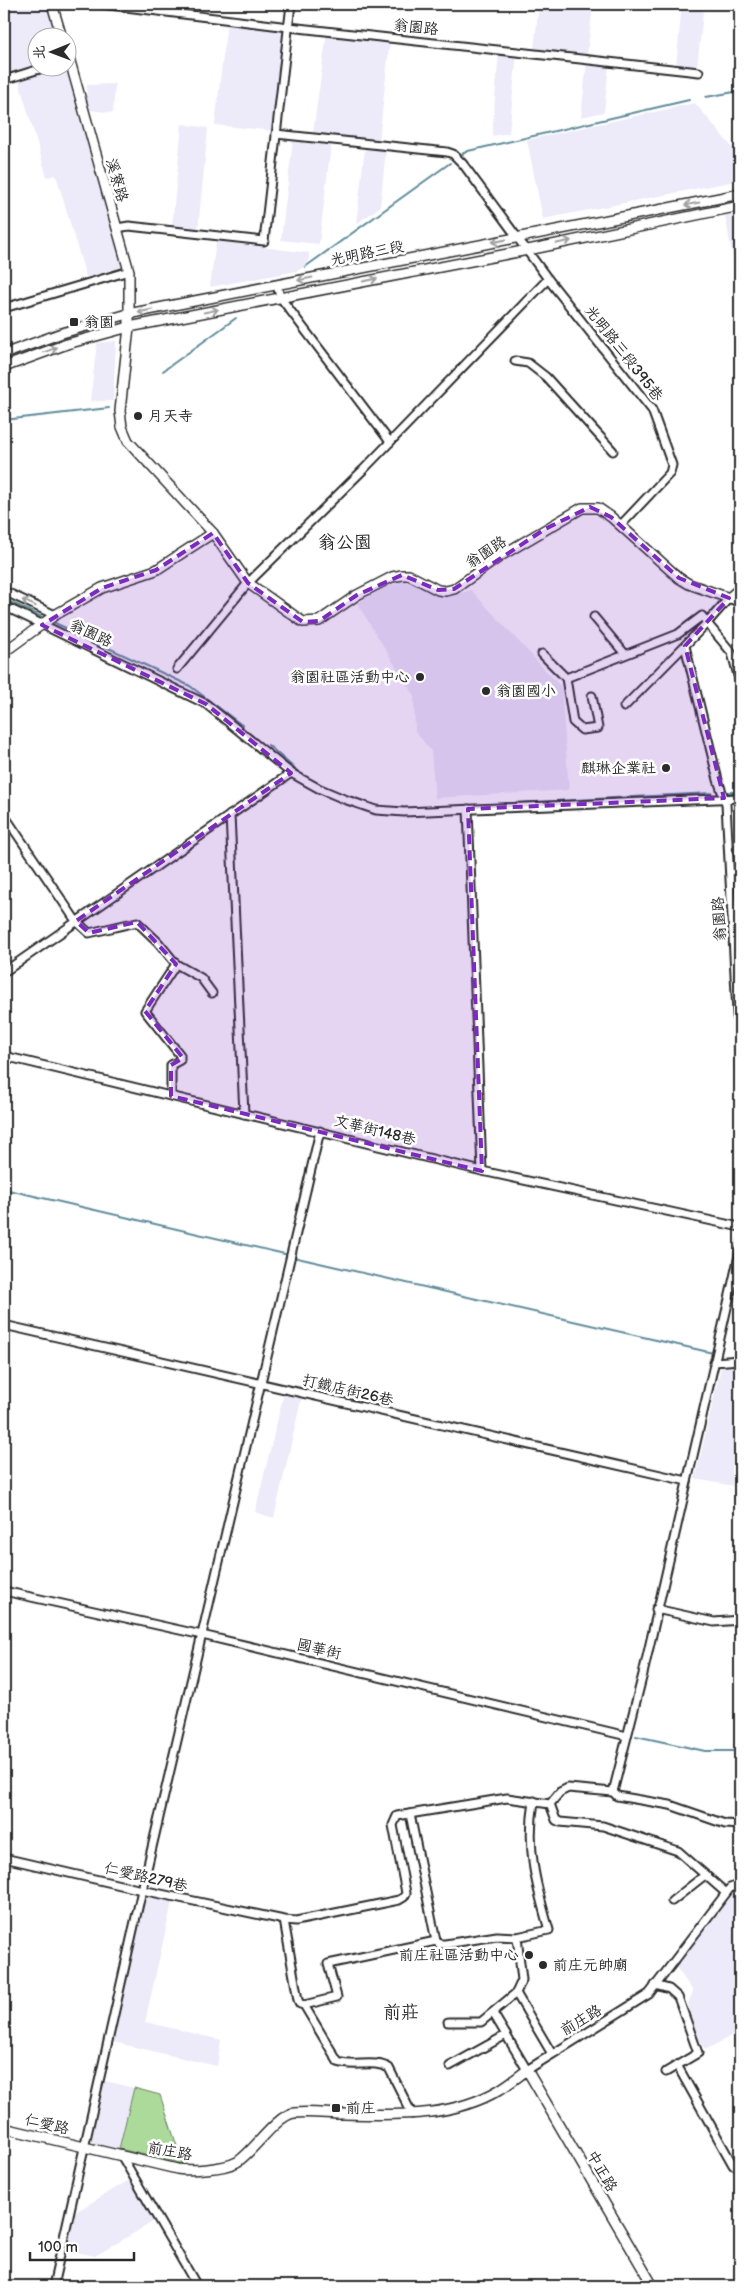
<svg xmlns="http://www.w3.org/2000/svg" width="744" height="2290" font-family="'Balsamiq Sans','LXGW WenKai TC',sans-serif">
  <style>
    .built { fill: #edeaf9 }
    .green { fill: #abda9a; stroke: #6b8262 }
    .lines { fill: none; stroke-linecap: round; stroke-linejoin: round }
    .stream { stroke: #608b9a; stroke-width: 2 }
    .minor-casing { stroke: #2b2b2b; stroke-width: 11 }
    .tertiary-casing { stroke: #2b2b2b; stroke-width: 12 }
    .minor { stroke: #fff; stroke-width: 7 }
    .tertiary { stroke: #fff; stroke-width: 9 }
    .oneway { stroke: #a0a0a0 }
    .marked { fill: #7b2cbf; fill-opacity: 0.2; stroke: #7b2cbf; stroke-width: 4; stroke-dasharray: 10 6; stroke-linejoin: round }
    .poi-dot { fill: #2b2b2b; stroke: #fff; stroke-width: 2 }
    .labels { text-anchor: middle; stroke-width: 5; stroke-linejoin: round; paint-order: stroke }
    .street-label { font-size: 15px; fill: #2b2b2b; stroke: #fff }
    .poi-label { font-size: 15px; fill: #2b2b2b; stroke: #fff; text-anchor: start }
    .quarter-label { font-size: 18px; fill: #2b2b2b; stroke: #fff }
  </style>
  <rect width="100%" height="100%" fill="#fff"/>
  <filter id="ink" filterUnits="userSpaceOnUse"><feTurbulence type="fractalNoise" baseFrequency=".02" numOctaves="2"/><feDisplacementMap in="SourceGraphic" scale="10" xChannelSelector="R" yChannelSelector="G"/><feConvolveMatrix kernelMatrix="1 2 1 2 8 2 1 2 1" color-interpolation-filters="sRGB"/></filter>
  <g filter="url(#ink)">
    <!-- built -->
    <g class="built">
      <polygon points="4,4 48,4 58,37 38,38 37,67 4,76"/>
      <polygon points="539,4 593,4 587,55 534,50"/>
      <polygon points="682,4 704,4 697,67 694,68 676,67"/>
      <polygon points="227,22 285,28 274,131 215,125"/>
      <polygon points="327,32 390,39 379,140 313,133"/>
      <polygon points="499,51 517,53 509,133 492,136"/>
      <polygon points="587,61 609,64 604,112 581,117"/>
      <polygon points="56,68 66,68 122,262 121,267 86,277 56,175 47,177 18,78"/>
      <polygon points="115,84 113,113 89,110 87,103 87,85"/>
      <polygon points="695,103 740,157 740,180 543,219 527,140"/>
      <polygon points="182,124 208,128 198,229 172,226"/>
      <polygon points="293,140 331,144 319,244 281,240"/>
      <polygon points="365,148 386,150 380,207 356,224"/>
      <polygon points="740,212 740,296 725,215"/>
      <polygon points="216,241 309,253 309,259 304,267 297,271 210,287"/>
      <polygon points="116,341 113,401 90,401 97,343"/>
      <polygon points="406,580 444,598 471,590 561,687 569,790 435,798 431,751 415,731 414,696 357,603 386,587"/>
      <polygon points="740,1363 740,1487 695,1479 721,1367"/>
      <polygon points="284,1393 302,1396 274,1518 255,1512"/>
      <polygon points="740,1888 740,2031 705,2050 697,2035 688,2004 693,1991 674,1964 729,1894"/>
      <polygon points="145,1895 172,1902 145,2022 221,2040 217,2066 113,2042"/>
      <polygon points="105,2081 134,2088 119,2149 91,2142"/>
      <polygon points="131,2179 156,2220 95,2256 67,2250 74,2213"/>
    </g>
    <!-- green -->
    <polygon class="green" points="134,2088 160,2095 183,2164 119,2149"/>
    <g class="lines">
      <!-- stream -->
      <g class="stream">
        <polyline points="706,97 740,91"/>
        <polyline points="460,155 468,151 689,100"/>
        <polyline points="305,267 450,163"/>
        <polyline points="163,371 236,318"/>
        <polyline points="4,420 109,408"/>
        <polyline points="4,599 42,617"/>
        <polyline points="55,623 190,686 243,726"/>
        <polyline points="268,745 303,776"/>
        <polyline points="727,792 740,792"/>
        <polyline points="422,808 711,793"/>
        <polyline points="4,1189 289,1255"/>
        <polyline points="293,1257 713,1353 714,1352"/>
        <polyline points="718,1332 740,1233"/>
        <polyline points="636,1736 705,1751 740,1751"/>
      </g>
      <defs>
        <g id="minor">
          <polyline points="101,4 289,27 699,72"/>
          <polyline points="4,80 43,68"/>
          <polyline points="276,134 447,152 453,154 463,164 548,279 652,410 672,465 670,473 621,525"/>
          <polyline points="117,228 129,226 264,241 291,4"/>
          <polyline points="277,285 280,297 390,442"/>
          <polyline points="4,308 129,271"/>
          <polyline points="515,361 528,363 546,377 613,451"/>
          <polyline points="4,591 55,615"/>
          <polyline points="4,606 206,704 291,773 318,788 344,799 376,810 404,812 740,798"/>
          <polyline points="594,617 625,654"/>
          <polyline points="685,646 718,780 726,804 740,1069"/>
          <polyline points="542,654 566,678 573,722 582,730 598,728 592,696"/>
          <polyline points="177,669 248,583 363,470 548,279"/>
          <polyline points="566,678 678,634 702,616 707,623 729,598 740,603"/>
          <polyline points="624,707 707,623 732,653 740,683"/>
          <polyline points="468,809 482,1171"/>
          <polyline points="4,815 76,921 89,933 137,922 158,942 176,964 145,1011 180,1055 180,1060 171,1065 171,1096"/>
          <polyline points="230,815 244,1114"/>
          <polyline points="176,964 201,978 212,993"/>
          <polyline points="4,972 291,773"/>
          <polyline points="4,1056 482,1171 740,1227"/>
          <polyline points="740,1251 643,1674 613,1792 617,1796 670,1805 725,1824 740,1825"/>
          <polyline points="4,1325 687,1481"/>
          <polyline points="714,1362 740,1360"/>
          <polyline points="4,1591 202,1635 627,1736"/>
          <polyline points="656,1609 714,1622 740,1620"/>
          <polyline points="550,1804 556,1820 560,1822 603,1826 678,1851 726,1893"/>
          <polyline points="410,1814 436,1941"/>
          <polyline points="4,1858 142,1890 284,1920 296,1921 399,1900 404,1897 406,1893 393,1825 397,1816 507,1798 550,1804 560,1792 568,1788 613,1792"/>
          <polyline points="672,1901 705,1875"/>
          <path d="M284,1920L298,2000L300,2004L304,2005L338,2062C354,2068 374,2059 389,2068L412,2114"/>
          <polyline points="655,1985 669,1989 678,1997 698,2053 666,2072"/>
          <polyline points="516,1993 552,2054"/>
          <path d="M304,2005L337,1997L328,1964L436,1941L439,1944H445L497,1936L517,1937L549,1930C536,1885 526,1849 534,1801"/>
          <polyline points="493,2013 527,2070 649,1994 730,1888 740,1884"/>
          <polyline points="448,2022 481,2022 516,1993 522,1980 517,1937"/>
          <polyline points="677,2065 733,2165"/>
          <polyline points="450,2066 506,2035"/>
          <polyline points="121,2155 197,2286"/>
          <polyline points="53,2286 142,1890 320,1131"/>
        </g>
        <g id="tertiary">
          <polyline points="52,4 62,38"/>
          <polyline points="68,54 129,271 129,327 120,411 122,427 128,441 213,533 248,583 303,622 319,621 357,595 392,577 402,575 409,575 438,590 446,591 454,589 502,555 582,508 598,508 611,517 679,578 689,584 729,598 740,588"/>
          <polyline points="4,354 62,333 128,314 740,194"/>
          <polyline points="4,367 67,344 129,327 528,250 740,206"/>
          <polyline points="4,652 55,615 102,588 156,570 213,533"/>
          <path d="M4,2128L177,2169C191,2171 224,2169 237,2162C253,2152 277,2115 294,2113C310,2111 328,2114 344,2114C397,2115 452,2118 499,2090C509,2084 518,2077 527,2070L653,2286"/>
        </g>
      </defs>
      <!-- minor casing -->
      <use href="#minor" class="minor-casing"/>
      <!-- tertiary casing -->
      <use href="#tertiary" class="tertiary-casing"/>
      <!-- minor -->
      <use href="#minor" class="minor"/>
      <!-- tertiary -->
      <use href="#tertiary" class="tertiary"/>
    </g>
    <!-- one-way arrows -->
    <defs><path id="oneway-shaft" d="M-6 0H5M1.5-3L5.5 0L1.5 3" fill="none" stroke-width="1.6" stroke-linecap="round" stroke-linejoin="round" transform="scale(1.25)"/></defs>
    <g class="oneway">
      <use href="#oneway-shaft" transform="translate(692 204) rotate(169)"/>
      <use href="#oneway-shaft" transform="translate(499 241) rotate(168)"/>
      <use href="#oneway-shaft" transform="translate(564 242) rotate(-12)"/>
      <use href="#oneway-shaft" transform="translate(305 279) rotate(169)"/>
      <use href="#oneway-shaft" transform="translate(370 280) rotate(-11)"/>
      <use href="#oneway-shaft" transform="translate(145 311) rotate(169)"/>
      <use href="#oneway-shaft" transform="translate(211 311) rotate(-11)"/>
      <use href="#oneway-shaft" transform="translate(50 350) rotate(-20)"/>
      <use href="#oneway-shaft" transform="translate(29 603) rotate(-155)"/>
    </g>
  </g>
  <!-- marked area -->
  <path class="marked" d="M590,507L611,517L679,578L729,598L685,646L724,798L468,809L482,1171L171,1096V1065L183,1058L145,1011L176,964L137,922L89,933L76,921L291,773L206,704L42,625L102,588L156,570L213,533L248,583L303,622L319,621L357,595L402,575L438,590L454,589L545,529Z"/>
  <!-- markers -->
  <g class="poi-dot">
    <rect x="69" y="317" width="10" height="10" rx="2.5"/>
    <circle cx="138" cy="416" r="5"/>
    <circle cx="420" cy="677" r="5"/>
    <circle cx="486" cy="691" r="5"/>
    <circle cx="666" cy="768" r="5"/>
    <circle cx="529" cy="1955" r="5"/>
    <circle cx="543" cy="1965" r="5"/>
    <rect x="331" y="2103" width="10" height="10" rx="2.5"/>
  </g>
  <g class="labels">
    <!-- street labels -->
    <g class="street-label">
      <text transform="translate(416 27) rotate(6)" y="5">翁園路</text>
      <text transform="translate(117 180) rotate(74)" y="5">溪寮路</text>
      <text transform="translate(367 253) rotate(-11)" y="5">光明路三段</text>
      <text transform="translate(624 353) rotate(52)" y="5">光明路三段395巷</text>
      <text transform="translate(486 552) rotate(-33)" y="5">翁園路</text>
      <text transform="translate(91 633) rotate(25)" y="5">翁園路</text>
      <text transform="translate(719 919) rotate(-93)" y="5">翁園路</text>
      <text transform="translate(375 1130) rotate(14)" y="5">文華街148巷</text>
      <text transform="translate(348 1390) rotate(13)" y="5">打鐵店街26巷</text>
      <text transform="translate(319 1649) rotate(13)" y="5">國華街</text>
      <text transform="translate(146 1877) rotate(13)" y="5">仁愛路279巷</text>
      <text transform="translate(581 2020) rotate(-31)" y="5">前庄路</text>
      <text transform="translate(47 2124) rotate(13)" y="5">仁愛路</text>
      <text transform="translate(170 2151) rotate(10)" y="5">前庄路</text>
      <text transform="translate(602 2171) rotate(60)" y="5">中正路</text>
    </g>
    <!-- poi labels -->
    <g class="poi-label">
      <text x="84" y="327">翁園</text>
      <text x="148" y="421">月天寺</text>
      <text x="410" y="682" text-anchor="end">翁園社區活動中心</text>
      <text x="496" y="696">翁園國小</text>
      <text x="656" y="773" text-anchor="end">麒琳企業社</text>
      <text x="519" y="1960" text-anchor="end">前庄社區活動中心</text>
      <text x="553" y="1970">前庄元帥廟</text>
      <text x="346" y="2113">前庄</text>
    </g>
    <!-- quarter labels -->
    <g class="quarter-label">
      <text x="345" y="548">翁公園</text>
      <text x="401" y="2018">前莊</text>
    </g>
  </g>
  <!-- margin -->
  <rect width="744" height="2290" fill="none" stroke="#fff" stroke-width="20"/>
  <rect x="10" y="10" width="724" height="2270" fill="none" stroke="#2b2b2b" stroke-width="2" filter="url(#ink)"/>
  <!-- north arrow -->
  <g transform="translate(52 52) rotate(269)"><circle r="24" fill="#ffffff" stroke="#aaaaaa"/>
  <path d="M0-4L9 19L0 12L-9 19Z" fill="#2b2b2b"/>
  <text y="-8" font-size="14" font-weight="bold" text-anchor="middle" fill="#2b2b2b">北</text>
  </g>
  <!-- scale -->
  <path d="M30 2252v8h104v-8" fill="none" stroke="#2b2b2b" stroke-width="2.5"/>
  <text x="38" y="2252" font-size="15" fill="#2b2b2b" stroke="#ffffff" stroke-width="4" paint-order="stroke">100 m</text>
</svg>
